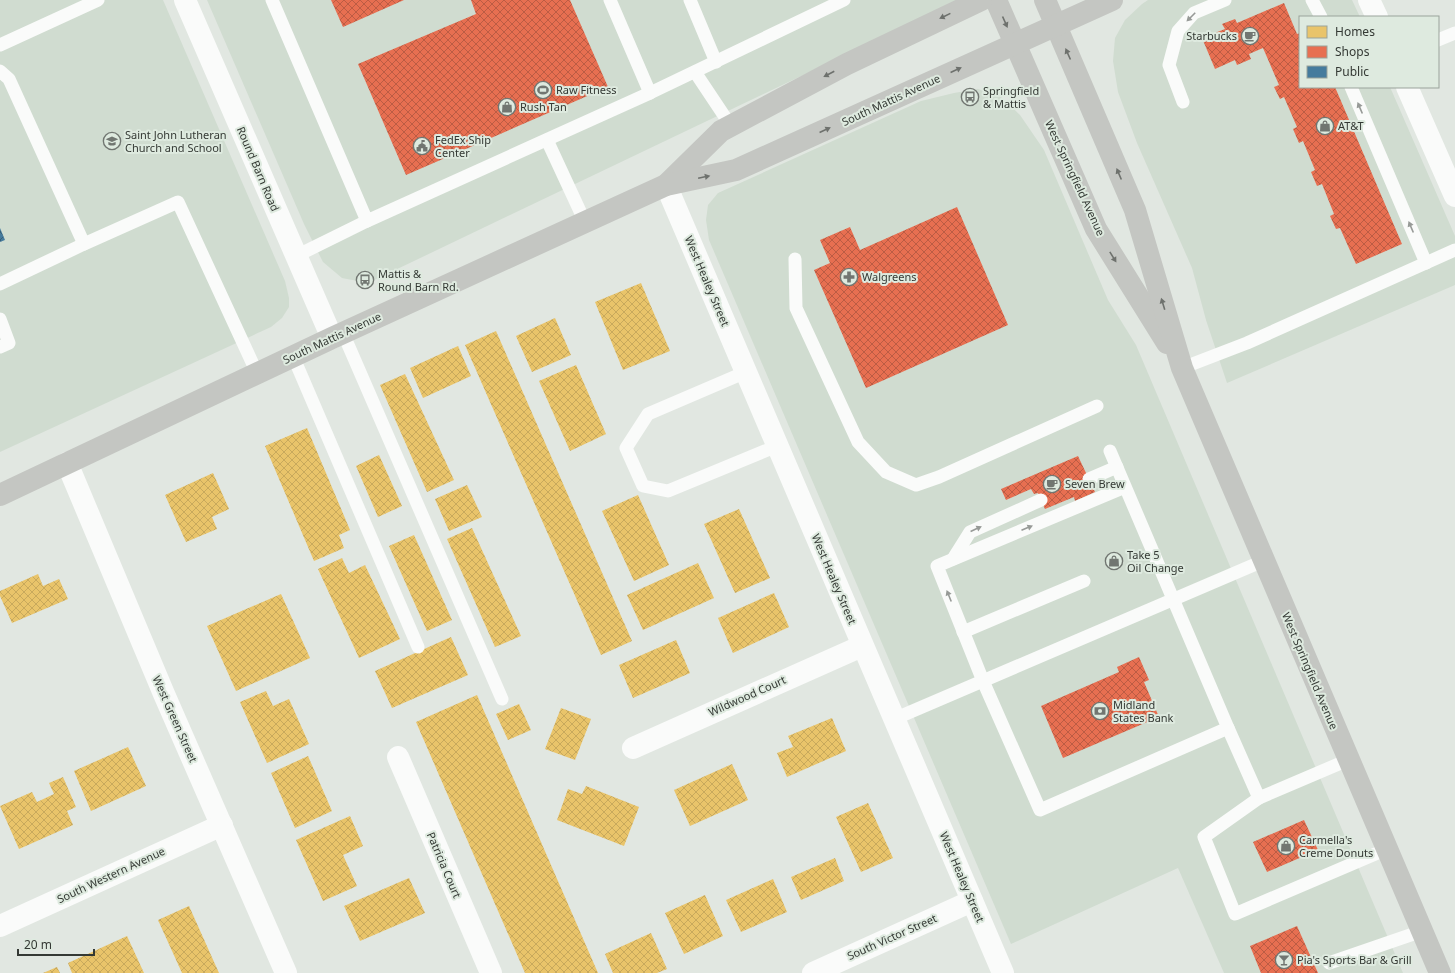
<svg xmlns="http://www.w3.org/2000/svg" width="1455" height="973" font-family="'Noto Sans',sans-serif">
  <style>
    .built { fill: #d0dcd0 }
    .homes { fill: url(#homes-cross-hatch) }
    .shops { fill: url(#shops-cross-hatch) }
    .public { fill: url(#public-cross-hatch) }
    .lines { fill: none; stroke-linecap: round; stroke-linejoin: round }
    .lane { stroke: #fafbfa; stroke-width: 13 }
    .street { stroke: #fafbfa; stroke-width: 22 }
    .secondary { stroke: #c4c6c2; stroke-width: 22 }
    .oneway { fill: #6e716d }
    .oneway2 { fill: #979a97 }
    .labels { text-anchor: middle; stroke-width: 4; stroke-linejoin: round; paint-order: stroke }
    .poi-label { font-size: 11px; fill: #343934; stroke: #deeadf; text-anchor: start }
    .street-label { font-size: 11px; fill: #343934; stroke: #deeadf }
  </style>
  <defs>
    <pattern id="homes-cross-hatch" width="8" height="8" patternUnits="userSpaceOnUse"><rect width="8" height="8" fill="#e9c46a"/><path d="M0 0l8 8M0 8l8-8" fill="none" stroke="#c8a95c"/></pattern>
    <pattern id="shops-cross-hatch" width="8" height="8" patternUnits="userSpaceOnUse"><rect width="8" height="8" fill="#e76f51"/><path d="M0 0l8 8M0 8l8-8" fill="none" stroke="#bc5c44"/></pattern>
    <pattern id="public-cross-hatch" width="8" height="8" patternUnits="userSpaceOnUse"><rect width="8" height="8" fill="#457b9d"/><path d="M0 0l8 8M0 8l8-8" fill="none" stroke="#38607a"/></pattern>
  </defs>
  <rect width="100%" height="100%" fill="#e1e7e1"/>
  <!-- built -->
  <g class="built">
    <polygon points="0,0 163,0 285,281 289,298 289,307 282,318 271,327 0,452"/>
    <polygon points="207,0 960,0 368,283 342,278 323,262 304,224"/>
    <polygon points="1148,0 1352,0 1360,17 1300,17 1300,87 1390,87 1455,236 1455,285 1227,383 1206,320 1192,268 1137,143 1118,92 1113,61 1115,38 1125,20 1142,4"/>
    <polygon points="978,89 1001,97 1020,115 1044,150 1108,300 1136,345 1403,973 1224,973 1178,868 1011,944 709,240 706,220 708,205 718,193 921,101 954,93"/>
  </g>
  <!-- homes -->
  <g class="homes">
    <polygon points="641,283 670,351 623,370 595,302"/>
    <polygon points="555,318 571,355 532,372 516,336"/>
    <polygon points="496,331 632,641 601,655 465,345"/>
    <polygon points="458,346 471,376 423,398 410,368"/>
    <polygon points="576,365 606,434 570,451 539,381"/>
    <polygon points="405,374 454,480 427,492 380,385"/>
    <polygon points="307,428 350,530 339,535 344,548 314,561 265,446"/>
    <polygon points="379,455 402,506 378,517 356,466"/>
    <polygon points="213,473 229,509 212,517 217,529 186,542 165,495"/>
    <polygon points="467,485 482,517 449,531 435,499"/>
    <polygon points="638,495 669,565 634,581 602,511"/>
    <polygon points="739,509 770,578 735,593 704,524"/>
    <polygon points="472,528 521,636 495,647 447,539"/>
    <polygon points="414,535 452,620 427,631 389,546"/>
    <polygon points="342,558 349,573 365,565 400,639 359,658 318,569"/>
    <polygon points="698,563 714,598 643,630 627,595"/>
    <polygon points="38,574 43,586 59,579 68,599 12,623 0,596 0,591"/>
    <polygon points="774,593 789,627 733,653 718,618"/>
    <polygon points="281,594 310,658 236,691 207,626"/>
    <polygon points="451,637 468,675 392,708 375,671"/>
    <polygon points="676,640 690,673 633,698 619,665"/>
    <polygon points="266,691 273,706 289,699 309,744 267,763 240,702"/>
    <polygon points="477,695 598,973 525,973 416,722"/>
    <polygon points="519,704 531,730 508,740 496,714"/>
    <polygon points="561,708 591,719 575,760 545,749"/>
    <polygon points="832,718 846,751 787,777 777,753 793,747 788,736"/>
    <polygon points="128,747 146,786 91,811 74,771"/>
    <polygon points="308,756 332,811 295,828 271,773"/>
    <polygon points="732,764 748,800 690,826 674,790"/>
    <polygon points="63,777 76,807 67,811 73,825 19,849 0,806 32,792 37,802 54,794 49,783"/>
    <polygon points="586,786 639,807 624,846 557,820 568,789 582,794"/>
    <polygon points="868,803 893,858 861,872 836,817"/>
    <polygon points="350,816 363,846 343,855 357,886 323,901 296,840"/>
    <polygon points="835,858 844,881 801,900 791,877"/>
    <polygon points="409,878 425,913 360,941 344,906"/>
    <polygon points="773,879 787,912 741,932 726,900"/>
    <polygon points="705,895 723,936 684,954 665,913"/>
    <polygon points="189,906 219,973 182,973 158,920"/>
    <polygon points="651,933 667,969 657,973 613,973 605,954"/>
    <polygon points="127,936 144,973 72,973 68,963"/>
    <polygon points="57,967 60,973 43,973"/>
  </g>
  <!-- shops -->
  <g class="shops">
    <polygon points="331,0 404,0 343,27"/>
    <polygon points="471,0 570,0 608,87 406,175 358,64 476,14"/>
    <polygon points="1284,3 1297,34 1300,33 1300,87 1335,87 1402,244 1356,264 1340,228 1336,229 1330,216 1334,214 1322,184 1317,186 1311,172 1315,170 1303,141 1299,143 1293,129 1297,127 1284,97 1280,99 1274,87 1279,85 1263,48 1249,54 1251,59 1237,65 1235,60 1215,69 1202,38 1225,29 1222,24 1235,19 1237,23"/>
    <polygon points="957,207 1008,325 866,388 814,270 830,263 820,240 850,227 860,250"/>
    <polygon points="1078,456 1095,492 1075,501 1074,497 1045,509 1038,493 1034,494 1031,489 1006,500 1001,489"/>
    <polygon points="1139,657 1149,680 1144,682 1159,717 1063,758 1041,706 1119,672 1117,667"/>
    <polygon points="1304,820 1318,850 1267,872 1253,842"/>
    <polygon points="1297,926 1318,973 1261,973 1250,946"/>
  </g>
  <!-- public -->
  <polygon class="public" points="0,228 5,240 0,242"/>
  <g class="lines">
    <!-- lane -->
    <g class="lane">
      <polyline points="272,0 367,221 650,93 844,0"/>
      <polyline points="610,0 650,93"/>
      <polyline points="690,0 716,62"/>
      <polyline points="1312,0 1321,17"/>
      <polyline points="1438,40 1455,33"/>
      <polyline points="0,45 98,0"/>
      <polyline points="0,71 9,79 84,244 0,284"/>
      <polyline points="695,72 731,126"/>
      <polyline points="1351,87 1426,263"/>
      <polyline points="1183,102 1169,65 1178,31 1194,13 1225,0"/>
      <polyline points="547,140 585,222"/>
      <polyline points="84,244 178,202 257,373"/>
      <polyline points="296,256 367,221"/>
      <polyline points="795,259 796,308 858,442 886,472 916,485 939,477 1097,406"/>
      <polyline points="0,319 9,343 0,347"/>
      <polyline points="343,333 502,699"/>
      <polyline points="293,356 418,647"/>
      <polyline points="1182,368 1247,343 1455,250"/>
      <polyline points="746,372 648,414 626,448 643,486 668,491 777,446"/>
      <polyline points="1110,451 1228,728 1040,810 983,681 937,566 1125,487"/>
      <polyline points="1089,479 1117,467"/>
      <polyline points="953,559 970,532 1041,500"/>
      <polyline points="963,632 1084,581"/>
      <polyline points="894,719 1263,561"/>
      <polyline points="1228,728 1259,798 1348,760"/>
      <polyline points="1259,798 1204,837 1235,914 1387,849"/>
      <polyline points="1329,963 1422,931"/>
    </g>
    <!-- street -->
    <g class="street">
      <polyline points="185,0 332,338"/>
      <polyline points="1369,0 1377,17"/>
      <polyline points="1407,87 1455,196"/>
      <polyline points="666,185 1003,973"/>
      <polyline points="67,463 164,694 286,973"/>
      <polyline points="633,748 862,646"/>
      <polyline points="398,757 491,973"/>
      <polyline points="0,926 222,825"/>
      <polyline points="813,973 972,901"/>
    </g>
    <!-- secondary -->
    <g class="secondary">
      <polyline points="996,0 1096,229 1167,343"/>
      <polyline points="1045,0 1135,210 1182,368 1440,973"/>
      <polyline points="666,185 721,131 847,64 981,0"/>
      <polyline points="0,495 332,338 666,185 736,170 1112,0"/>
    </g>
  </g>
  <!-- one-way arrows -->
  <defs><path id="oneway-solid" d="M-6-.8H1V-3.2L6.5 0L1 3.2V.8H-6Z"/></defs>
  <g class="oneway">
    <use href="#oneway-solid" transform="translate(945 16) rotate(154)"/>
    <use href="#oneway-solid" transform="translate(1005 22) rotate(66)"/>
    <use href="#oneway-solid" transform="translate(1068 54) rotate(-114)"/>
    <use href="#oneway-solid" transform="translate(956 70) rotate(-25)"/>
    <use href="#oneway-solid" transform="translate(829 74) rotate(152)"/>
    <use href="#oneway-solid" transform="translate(825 130) rotate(-25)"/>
    <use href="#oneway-solid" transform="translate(1119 174) rotate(-113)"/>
    <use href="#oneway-solid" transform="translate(704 177) rotate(-12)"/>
    <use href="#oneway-solid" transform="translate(1113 257) rotate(58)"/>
    <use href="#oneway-solid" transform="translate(1163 304) rotate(-107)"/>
  </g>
  <g class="oneway2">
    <use href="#oneway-solid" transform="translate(1191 17) rotate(135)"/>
    <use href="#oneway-solid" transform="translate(1360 108) rotate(-113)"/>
    <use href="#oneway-solid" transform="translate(1411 227) rotate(-113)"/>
    <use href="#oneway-solid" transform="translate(1027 528) rotate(-23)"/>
    <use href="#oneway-solid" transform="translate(976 529) rotate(-25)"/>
    <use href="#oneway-solid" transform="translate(949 596) rotate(-112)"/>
  </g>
  <!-- icons -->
  <defs>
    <symbol id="cafe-ring" viewBox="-11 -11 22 22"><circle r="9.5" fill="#deeadf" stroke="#717671" stroke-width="1.5"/><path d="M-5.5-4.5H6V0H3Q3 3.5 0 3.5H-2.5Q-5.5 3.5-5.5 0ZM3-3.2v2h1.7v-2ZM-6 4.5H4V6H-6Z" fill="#717671"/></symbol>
    <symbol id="stadium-ring" viewBox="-11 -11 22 22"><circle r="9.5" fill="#deeadf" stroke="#717671" stroke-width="1.5"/><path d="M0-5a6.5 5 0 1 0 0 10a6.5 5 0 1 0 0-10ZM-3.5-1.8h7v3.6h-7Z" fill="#717671"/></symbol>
    <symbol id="bus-ring" viewBox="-11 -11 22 22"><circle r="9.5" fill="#deeadf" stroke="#717671" stroke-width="1.5"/><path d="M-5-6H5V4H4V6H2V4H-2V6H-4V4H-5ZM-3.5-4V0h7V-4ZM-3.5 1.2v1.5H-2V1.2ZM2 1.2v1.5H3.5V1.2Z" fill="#717671"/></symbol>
    <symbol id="shop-ring" viewBox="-11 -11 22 22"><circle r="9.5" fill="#deeadf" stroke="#717671" stroke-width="1.5"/><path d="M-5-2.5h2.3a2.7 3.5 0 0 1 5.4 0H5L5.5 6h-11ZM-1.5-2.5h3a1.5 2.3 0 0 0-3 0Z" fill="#717671"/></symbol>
    <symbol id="school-ring" viewBox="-11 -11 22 22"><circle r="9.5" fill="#deeadf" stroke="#717671" stroke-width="1.5"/><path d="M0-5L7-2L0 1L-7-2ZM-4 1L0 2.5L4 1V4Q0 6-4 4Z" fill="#717671"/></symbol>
    <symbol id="civic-ring" viewBox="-11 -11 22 22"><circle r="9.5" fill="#deeadf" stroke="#717671" stroke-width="1.5"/><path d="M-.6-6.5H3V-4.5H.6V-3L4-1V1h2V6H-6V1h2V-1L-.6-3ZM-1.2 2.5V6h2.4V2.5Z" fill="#717671"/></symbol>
    <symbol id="pharmacy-ring" viewBox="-11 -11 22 22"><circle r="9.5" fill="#deeadf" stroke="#717671" stroke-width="1.5"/><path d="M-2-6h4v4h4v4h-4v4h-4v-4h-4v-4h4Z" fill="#717671"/></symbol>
    <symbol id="bank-ring" viewBox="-11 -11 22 22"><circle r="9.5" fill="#deeadf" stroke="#717671" stroke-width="1.5"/><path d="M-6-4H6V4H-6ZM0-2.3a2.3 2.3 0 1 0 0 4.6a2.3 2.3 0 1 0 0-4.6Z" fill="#717671"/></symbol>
    <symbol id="bar-ring" viewBox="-11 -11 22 22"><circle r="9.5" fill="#deeadf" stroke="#717671" stroke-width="1.5"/><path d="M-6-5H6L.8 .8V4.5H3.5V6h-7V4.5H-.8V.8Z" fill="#717671"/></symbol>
  </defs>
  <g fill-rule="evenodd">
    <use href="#cafe-ring" x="1240" y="26" width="20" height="20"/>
    <use href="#stadium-ring" x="533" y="80" width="20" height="20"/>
    <use href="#bus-ring" x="960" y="87" width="20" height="20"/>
    <use href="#shop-ring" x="497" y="97" width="20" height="20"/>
    <use href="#shop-ring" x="1315" y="116" width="20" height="20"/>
    <use href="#school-ring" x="102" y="131" width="20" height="20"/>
    <use href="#civic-ring" x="412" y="136" width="20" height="20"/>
    <use href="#pharmacy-ring" x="839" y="267" width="20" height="20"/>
    <use href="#bus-ring" x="355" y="270" width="20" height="20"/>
    <use href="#cafe-ring" x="1042" y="474" width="20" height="20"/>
    <use href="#shop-ring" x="1104" y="551" width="20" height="20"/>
    <use href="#bank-ring" x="1090" y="701" width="20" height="20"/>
    <use href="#shop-ring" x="1276" y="836" width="20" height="20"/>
    <use href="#bar-ring" x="1274" y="950" width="20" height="20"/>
  </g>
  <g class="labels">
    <!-- poi labels -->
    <g class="poi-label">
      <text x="1237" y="40" text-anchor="end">Starbucks</text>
      <text x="556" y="94">Raw Fitness</text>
      <text x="983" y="95">Springfield<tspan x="983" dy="13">&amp; Mattis</tspan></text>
      <text x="520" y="111">Rush Tan</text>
      <text x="1338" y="130">AT&amp;T</text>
      <text x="125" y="139">Saint John Lutheran<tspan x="125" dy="13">Church and School</tspan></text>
      <text x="435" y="144">FedEx Ship<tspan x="435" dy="13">Center</tspan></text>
      <text x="378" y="278">Mattis &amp;<tspan x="378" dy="13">Round Barn Rd.</tspan></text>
      <text x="862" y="281">Walgreens</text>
      <text x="1065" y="488">Seven Brew</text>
      <text x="1127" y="559">Take 5<tspan x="1127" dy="13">Oil Change</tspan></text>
      <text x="1113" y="709">Midland<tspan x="1113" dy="13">States Bank</tspan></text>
      <text x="1299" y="844">Carmella's<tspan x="1299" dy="13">Creme Donuts</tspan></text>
      <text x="1297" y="964">Pia's Sports Bar &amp; Grill</text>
    </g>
    <!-- street labels -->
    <g class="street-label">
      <text transform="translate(891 100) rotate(-25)" y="4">South Mattis Avenue</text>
      <text transform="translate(258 169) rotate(67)" y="4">Round Barn Road</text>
      <text transform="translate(1075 178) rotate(65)" y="4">West Springfield Avenue</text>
      <text transform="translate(707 281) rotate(67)" y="4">West Healey Street</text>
      <text transform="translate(332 338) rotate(-25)" y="4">South Mattis Avenue</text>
      <text transform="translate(834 579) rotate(67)" y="4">West Healey Street</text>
      <text transform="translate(1310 671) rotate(67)" y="4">West Springfield Avenue</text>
      <text transform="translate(747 696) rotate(-24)" y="4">Wildwood Court</text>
      <text transform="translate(175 719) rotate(66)" y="4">West Green Street</text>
      <text transform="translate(444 865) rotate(67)" y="4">Patricia Court</text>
      <text transform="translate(111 875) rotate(-25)" y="4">South Western Avenue</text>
      <text transform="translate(962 877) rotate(67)" y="4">West Healey Street</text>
      <text transform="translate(892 937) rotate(-24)" y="4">South Victor Street</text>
    </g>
  </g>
  <!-- legend -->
  <rect x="1299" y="16" width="140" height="72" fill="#deeadf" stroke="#9aa39b"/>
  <rect x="1307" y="26" width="20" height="12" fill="#e9c46a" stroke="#9aa39b"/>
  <text x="1335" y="36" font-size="12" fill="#343934">Homes</text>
  <rect x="1307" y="46" width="20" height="12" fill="#e76f51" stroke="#9aa39b"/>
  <text x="1335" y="56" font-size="12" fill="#343934">Shops</text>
  <rect x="1307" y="66" width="20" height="12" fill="#457b9d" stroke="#9aa39b"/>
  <text x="1335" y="76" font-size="12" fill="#343934">Public</text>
  <!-- scale -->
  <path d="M18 949v6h76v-6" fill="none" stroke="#343934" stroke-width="2"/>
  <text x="24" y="949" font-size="12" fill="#343934" stroke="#deeadf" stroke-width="3" paint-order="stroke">20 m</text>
</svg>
